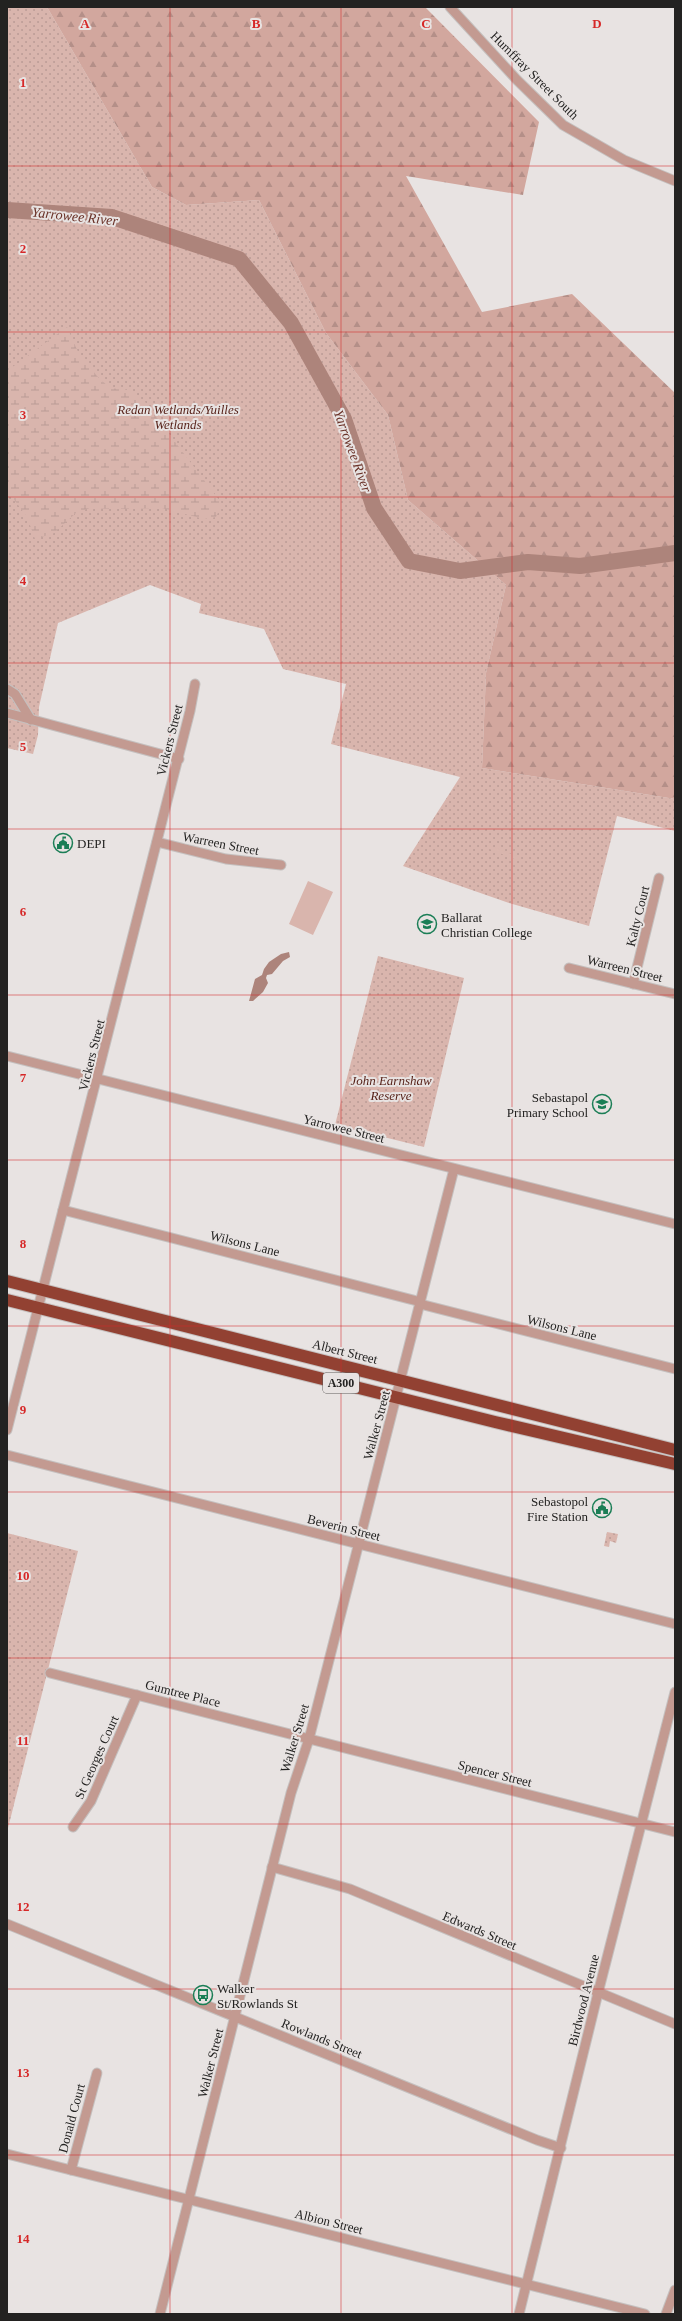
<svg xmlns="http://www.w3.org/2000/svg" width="682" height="2321" font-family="'Times New Roman',serif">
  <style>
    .green { fill: url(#green-dots) }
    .forest { fill: url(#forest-firs) }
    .wetland { fill: url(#wetland-marsh) }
    .pitch { fill: #d9b5ad }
    .water { fill: #ad847b }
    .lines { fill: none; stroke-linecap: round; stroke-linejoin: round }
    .river { stroke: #ad847b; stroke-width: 16 }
    .minor-casing { stroke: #c5c0bf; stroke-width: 11 }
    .highway-casing { stroke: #c5c0bf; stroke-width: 14 }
    .minor { stroke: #c39a91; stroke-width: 9 }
    .highway { stroke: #924132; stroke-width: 12 }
    .grid { fill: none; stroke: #d62828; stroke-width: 1; stroke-opacity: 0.55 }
    .labels { text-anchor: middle; stroke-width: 4; stroke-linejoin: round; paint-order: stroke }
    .shield { fill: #e8e3e2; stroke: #5e5c5b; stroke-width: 1 }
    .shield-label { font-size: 12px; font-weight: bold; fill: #232221 }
    .street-label { font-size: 13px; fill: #232221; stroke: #e8e3e2 }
    .park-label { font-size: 13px; font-style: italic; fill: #541e15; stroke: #e8e3e2 }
    .poi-label { font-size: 13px; fill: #232221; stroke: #e8e3e2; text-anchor: start }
    .water-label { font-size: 14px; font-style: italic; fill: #6a3228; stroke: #e8e3e2 }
    .grid-label { font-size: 13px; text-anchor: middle; font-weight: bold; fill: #d62828; stroke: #e8e3e2; stroke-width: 4; stroke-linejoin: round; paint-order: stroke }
  </style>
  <defs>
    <pattern id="green-dots" width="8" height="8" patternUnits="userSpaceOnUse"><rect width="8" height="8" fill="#d9b5ad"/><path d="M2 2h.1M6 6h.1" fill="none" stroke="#ba9b95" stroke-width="1.8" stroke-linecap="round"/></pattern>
    <pattern id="forest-firs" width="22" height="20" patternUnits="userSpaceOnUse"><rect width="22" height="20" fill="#d2a79e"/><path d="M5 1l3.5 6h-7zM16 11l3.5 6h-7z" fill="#b48f88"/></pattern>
    <pattern id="wetland-marsh" width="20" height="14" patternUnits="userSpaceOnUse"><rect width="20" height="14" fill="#d9b5ad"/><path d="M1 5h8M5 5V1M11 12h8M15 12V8" fill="none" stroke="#ba9b95"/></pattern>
  </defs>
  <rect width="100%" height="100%" fill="#e8e3e2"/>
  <!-- green -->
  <g class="green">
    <polygon points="7,7 47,7 152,187 186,205 259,200 326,333 388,415 408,500 506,585 486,673 482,768 675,799 675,831 617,816 589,926 509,903 403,866 460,777 331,744 346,684 283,669 264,629 199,613 201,604 150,585 58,623 39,707 38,735 33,754 7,748"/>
    <polygon points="378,956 464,978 424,1147 335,1125"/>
    <polygon points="607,1532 618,1534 616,1543 610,1541 609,1547 604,1546"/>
    <polygon points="7,1533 78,1551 7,1832"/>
  </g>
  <!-- forest -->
  <polygon class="forest" points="47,7 425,7 539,122 523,195 406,176 482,312 572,294 675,393 675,799 482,768 486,673 506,585 408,500 388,415 326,333 259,200 186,205 152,187"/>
  <!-- wetland -->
  <polygon class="wetland" points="67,327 79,354 98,377 110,388 129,390 145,402 222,504 216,517 204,519 162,508 115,509 90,508 76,513 54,533 35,539 27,517 7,490 7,368 8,366 11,368"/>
  <!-- pitch -->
  <g class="pitch">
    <polygon points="488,845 519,857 517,860 487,848"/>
    <polygon points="308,881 333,892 313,935 289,924"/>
  </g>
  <!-- water -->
  <polygon class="water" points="289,952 290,957 283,961 272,974 267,975 266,978 268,983 263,992 253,1001 249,1001 255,979 262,975 264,969 269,962 281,954"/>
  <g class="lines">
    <!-- river -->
    <polyline class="river" points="7,210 112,217 239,259 291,323 344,419 374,508 409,561 460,571 528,562 580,566 675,553"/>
    <defs>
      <g id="minor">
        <polyline points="450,7 517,80 563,125 624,160 675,181"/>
        <polyline points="7,689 15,694 31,720"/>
        <polyline points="7,713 179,759"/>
        <polyline points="157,842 226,859 281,865"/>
        <polyline points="569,968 675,994"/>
        <polyline points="633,984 659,878"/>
        <polyline points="7,1056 675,1224"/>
        <polyline points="63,1210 421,1302"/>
        <polyline points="420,1304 675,1369"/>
        <polyline points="7,1430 190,711 195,684"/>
        <polyline points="7,1455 675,1624"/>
        <polyline points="50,1673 675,1832"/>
        <polyline points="73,1827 91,1801 137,1695"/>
        <polyline points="272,1867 350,1889 675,2024"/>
        <polyline points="7,1924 537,2140 561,2148"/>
        <polyline points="7,2154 645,2314"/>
        <polyline points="71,2170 97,2073"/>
        <polyline points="160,2314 291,1793 309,1739 454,1169"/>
        <polyline points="519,2314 598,1993 675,1692"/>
        <polyline points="666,2314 675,2290"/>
      </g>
      <g id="highway">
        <polyline points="7,1281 675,1450"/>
        <polyline points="7,1300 495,1422 675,1464"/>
      </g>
    </defs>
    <!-- minor casing -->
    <use href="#minor" class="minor-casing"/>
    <!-- highway casing -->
    <use href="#highway" class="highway-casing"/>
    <!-- minor -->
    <use href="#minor" class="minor"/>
    <!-- highway -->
    <use href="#highway" class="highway"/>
  </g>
  <!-- grid -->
  <path class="grid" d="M170,7V2314M341,7V2314M512,7V2314M7,166H675M7,332H675M7,497H675M7,663H675M7,829H675M7,995H675M7,1160H675M7,1326H675M7,1492H675M7,1658H675M7,1824H675M7,1989H675M7,2155H675"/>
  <!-- icons -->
  <defs>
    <symbol id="civic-ring" viewBox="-11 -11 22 22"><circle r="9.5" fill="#e8e3e2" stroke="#1b7e56" stroke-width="1.5"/><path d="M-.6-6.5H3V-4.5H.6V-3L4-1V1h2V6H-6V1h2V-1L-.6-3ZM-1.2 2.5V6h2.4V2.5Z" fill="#1b7e56"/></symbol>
    <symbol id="school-ring" viewBox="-11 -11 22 22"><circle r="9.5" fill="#e8e3e2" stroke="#1b7e56" stroke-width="1.5"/><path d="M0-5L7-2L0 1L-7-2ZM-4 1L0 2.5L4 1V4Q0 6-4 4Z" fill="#1b7e56"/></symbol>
    <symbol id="bus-ring" viewBox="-11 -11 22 22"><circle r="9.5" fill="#e8e3e2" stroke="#1b7e56" stroke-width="1.5"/><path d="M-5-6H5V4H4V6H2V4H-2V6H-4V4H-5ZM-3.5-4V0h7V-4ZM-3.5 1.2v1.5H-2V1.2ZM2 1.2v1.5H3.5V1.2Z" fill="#1b7e56"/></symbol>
  </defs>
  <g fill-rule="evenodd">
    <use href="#civic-ring" x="52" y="832" width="22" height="22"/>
    <use href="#school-ring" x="416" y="913" width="22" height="22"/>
    <use href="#school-ring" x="591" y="1093" width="22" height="22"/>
    <use href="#civic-ring" x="591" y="1497" width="22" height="22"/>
    <use href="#bus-ring" x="192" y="1984" width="22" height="22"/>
  </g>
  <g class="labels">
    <!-- shield labels -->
    <rect class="shield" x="323" y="1373" width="36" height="20" rx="3"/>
    <g class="shield-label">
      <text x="341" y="1387">A300</text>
    </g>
    <!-- street labels -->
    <g class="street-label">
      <text transform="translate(535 75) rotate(45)" y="5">Humffray Street South</text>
      <text transform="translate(169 740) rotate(-76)" y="5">Vickers Street</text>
      <text transform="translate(221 843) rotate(11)" y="5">Warreen Street</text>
      <text transform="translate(637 916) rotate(-76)" y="5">Kalty Court</text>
      <text transform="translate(625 968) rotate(14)" y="5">Warreen Street</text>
      <text transform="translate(91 1055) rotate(-76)" y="5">Vickers Street</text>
      <text transform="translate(344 1128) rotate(14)" y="5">Yarrowee Street</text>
      <text transform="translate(245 1243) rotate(14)" y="5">Wilsons Lane</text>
      <text transform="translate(562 1327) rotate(14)" y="5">Wilsons Lane</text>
      <text transform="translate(345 1351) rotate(14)" y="5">Albert Street</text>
      <text transform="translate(376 1425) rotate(-75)" y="5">Walker Street</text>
      <text transform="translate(344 1527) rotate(14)" y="5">Beverin Street</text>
      <text transform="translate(183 1693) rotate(14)" y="5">Gumtree Place</text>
      <text transform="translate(294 1738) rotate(-73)" y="5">Walker Street</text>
      <text transform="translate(96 1757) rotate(-66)" y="5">St Georges Court</text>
      <text transform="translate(495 1773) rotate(14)" y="5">Spencer Street</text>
      <text transform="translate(480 1930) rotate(23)" y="5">Edwards Street</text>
      <text transform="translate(583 2000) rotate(-76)" y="5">Birdwood Avenue</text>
      <text transform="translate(322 2038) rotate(22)" y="5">Rowlands Street</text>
      <text transform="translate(210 2063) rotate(-76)" y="5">Walker Street</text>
      <text transform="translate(71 2118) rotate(-75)" y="5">Donald Court</text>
      <text transform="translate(329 2221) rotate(14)" y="5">Albion Street</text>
    </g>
    <!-- park labels -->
    <g class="park-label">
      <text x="178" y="414">Redan Wetlands/Yuilles<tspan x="178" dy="15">Wetlands</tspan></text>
      <text x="391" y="1085">John Earnshaw<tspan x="391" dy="15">Reserve</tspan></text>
    </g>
    <!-- poi labels -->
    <g class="poi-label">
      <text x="77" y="848">DEPI</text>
      <text x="441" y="922">Ballarat<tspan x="441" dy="15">Christian College</tspan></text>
      <text x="588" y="1102" text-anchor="end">Sebastapol<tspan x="588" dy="15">Primary School</tspan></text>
      <text x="588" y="1506" text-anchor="end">Sebastopol<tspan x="588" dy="15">Fire Station</tspan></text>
      <text x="217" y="1993">Walker<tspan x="217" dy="15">St/Rowlands St</tspan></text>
    </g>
    <!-- water labels -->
    <g class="water-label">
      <text transform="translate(75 216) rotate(6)" y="5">Yarrowee River</text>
      <text transform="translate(353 451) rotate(70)" y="5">Yarrowee River</text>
    </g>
  </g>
  <g class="grid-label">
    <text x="85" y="28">A</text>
    <text x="256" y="28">B</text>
    <text x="426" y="28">C</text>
    <text x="597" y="28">D</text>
    <text x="23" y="87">1</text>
    <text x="23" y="253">2</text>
    <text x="23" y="419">3</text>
    <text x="23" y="585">4</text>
    <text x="23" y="751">5</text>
    <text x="23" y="916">6</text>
    <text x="23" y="1082">7</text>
    <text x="23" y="1248">8</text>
    <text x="23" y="1414">9</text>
    <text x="23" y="1580">10</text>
    <text x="23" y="1745">11</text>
    <text x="23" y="1911">12</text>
    <text x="23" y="2077">13</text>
    <text x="23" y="2243">14</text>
  </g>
  <!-- border -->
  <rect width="682" height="2321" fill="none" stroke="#232221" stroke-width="16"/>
</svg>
